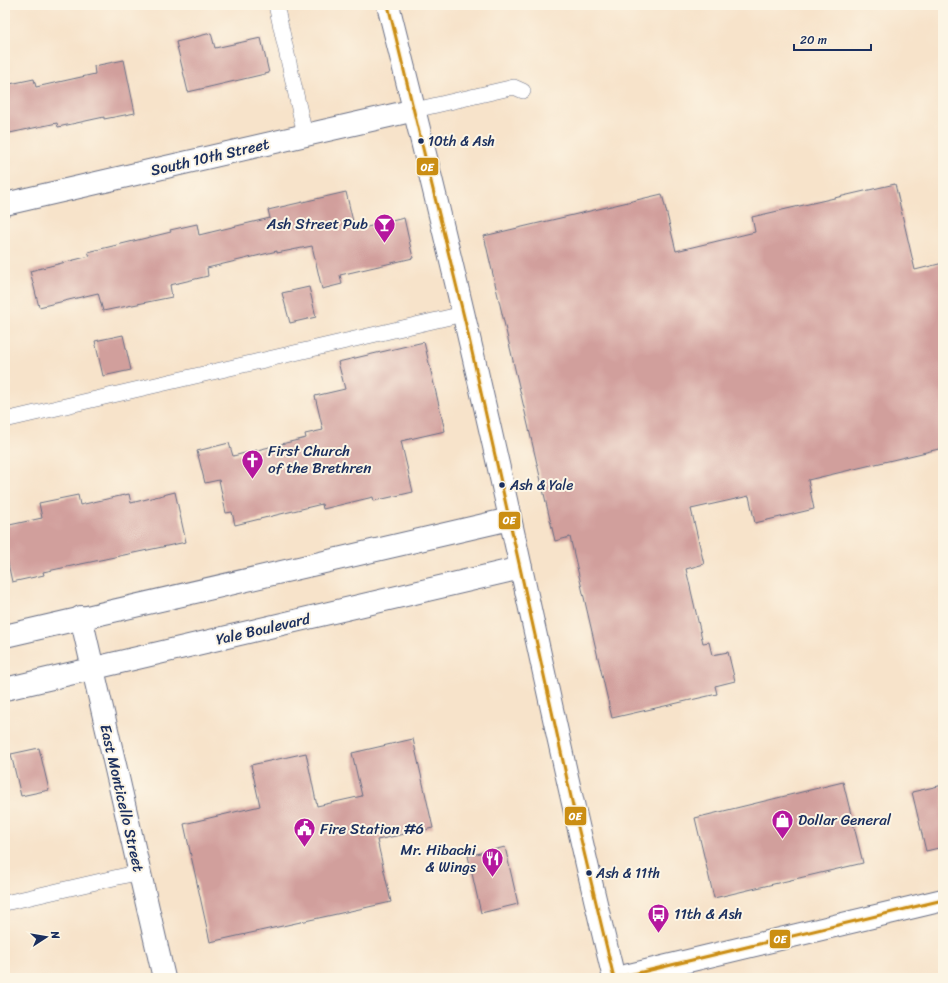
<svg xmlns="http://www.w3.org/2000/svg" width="948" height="983" font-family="Sriracha,sans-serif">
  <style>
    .building { fill: #d19f9c }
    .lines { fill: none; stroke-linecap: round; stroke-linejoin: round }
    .service-casing { stroke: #686e84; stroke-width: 16 }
    .minor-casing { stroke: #686e84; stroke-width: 24 }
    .tertiary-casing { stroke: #686e84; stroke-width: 24 }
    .service { stroke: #fff; stroke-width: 15 }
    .minor { stroke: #fff; stroke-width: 22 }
    .tertiary { stroke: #fff; stroke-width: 22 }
    .bus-1-casing { stroke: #fcf5e5; stroke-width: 6 }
    .bus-1 { stroke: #cb8e13; stroke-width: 3 }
    .bus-dot { fill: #1b2f5e; stroke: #fcf5e5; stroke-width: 1.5 }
    .labels { text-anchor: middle; stroke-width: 4; stroke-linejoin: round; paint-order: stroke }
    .bus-label { font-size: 14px; fill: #1b2f5e; stroke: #fcf5e5; text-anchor: start }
    .street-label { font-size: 15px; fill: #1b2f5e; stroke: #fcf5e5 }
    .poi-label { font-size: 15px; fill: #1b2f5e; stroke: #fcf5e5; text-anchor: start }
    .line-badge { stroke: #fcf5e5; stroke-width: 1.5 }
    .badge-label { font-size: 11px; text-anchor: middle; font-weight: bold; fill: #fff }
  </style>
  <rect width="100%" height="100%" fill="#fcf5e5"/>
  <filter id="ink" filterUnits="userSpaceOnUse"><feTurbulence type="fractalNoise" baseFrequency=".025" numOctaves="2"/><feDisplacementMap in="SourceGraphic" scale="8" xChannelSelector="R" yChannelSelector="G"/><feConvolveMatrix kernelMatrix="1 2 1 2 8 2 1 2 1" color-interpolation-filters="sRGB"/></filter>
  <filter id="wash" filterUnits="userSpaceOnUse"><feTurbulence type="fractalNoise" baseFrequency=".012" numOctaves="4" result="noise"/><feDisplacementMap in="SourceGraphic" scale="16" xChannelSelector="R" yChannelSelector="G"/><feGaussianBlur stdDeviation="0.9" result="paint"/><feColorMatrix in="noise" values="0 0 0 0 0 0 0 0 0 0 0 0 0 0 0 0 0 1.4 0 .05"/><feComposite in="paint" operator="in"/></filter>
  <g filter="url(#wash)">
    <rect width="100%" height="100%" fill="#f7e3ca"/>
    <g id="blocks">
      <!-- building -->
      <g class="building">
        <polygon points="211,33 215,48 261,38 269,73 188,92 176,42"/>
        <polygon points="124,60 135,113 104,119 104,117 58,127 57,123 5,134 5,85 34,79 36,87 95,74 94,66"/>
        <polygon points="895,184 915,270 943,263 943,448 808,480 814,509 755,523 749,496 691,509 704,564 686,569 703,643 709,642 712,655 728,652 735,681 715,686 717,694 612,718 570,537 555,541 484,236 662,194 676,251 755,232 752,217"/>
        <polygon points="346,192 355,230 404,218 413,258 340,275 342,284 322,289 312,246 277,253 277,251 207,268 208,276 170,285 172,297 103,311 98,293 39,307 30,271 90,256 88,252 171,232 170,230 197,224 199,235 270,218 268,210"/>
        <polygon points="309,287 316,317 290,323 282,293"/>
        <polygon points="123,335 131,370 103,376 95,341"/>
        <polygon points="424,342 445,431 401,441 413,492 374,501 373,497 323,509 322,504 235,525 232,512 226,513 219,480 205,483 197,451 229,443 233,456 306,438 305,434 323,430 315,396 345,389 338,362"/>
        <polygon points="175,492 186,542 43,572 44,575 12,582 5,549 5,526 42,518 39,503 78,495 80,505 129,494 131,503"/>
        <polygon points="413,739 433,828 377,840 391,902 210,942 184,824 260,806 251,765 306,753 317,806 362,796 352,753"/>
        <polygon points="39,748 49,790 21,796 11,754"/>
        <polygon points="843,782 863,863 714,898 695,818"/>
        <polygon points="943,785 943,847 926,851 912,792"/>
        <polygon points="505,847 518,904 481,913 468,856"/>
      </g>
    </g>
  </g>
  <g filter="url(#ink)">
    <use href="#blocks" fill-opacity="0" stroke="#686e84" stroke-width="1"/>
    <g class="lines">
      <defs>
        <g id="service">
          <polyline points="276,5 305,135"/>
          <polyline points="415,110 514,87 523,91"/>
          <polyline points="5,420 463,314"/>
          <polyline points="5,903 140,872"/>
        </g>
        <g id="minor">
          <polyline points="5,204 415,110"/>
          <polyline points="81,617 164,978"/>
          <polyline points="5,636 510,519"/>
          <polyline points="5,689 521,568"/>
        </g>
        <g id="tertiary">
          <path d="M388,5C431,175 472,346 510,518C544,671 576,825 614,978"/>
          <polyline points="617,978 943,900"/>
        </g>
      </defs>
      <!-- service casing -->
      <use href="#service" class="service-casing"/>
      <!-- minor casing -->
      <use href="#minor" class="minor-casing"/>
      <!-- tertiary casing -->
      <use href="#tertiary" class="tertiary-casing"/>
      <!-- service -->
      <use href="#service" class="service"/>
      <!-- minor -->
      <use href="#minor" class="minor"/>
      <!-- tertiary -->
      <use href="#tertiary" class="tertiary"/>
      <defs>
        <g id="bus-1">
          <polyline points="388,5 466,325 573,806 614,978"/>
          <polyline points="617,978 943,900"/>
        </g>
      </defs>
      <!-- bus-1 casing -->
      <use href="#bus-1" class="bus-1-casing"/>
      <!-- bus-1 -->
      <use href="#bus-1" class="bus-1"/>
    </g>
  </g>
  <!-- icons -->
  <defs>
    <symbol id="bar-pin" viewBox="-11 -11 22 30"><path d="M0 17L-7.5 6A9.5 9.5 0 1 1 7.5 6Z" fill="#b5179e" stroke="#fcf5e5"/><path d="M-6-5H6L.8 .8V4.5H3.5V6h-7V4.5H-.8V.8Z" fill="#fff"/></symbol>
    <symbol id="church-pin" viewBox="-11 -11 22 30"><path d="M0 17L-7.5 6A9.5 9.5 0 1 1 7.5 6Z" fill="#b5179e" stroke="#fcf5e5"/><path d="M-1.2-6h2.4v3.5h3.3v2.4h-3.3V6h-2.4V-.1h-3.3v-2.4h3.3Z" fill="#fff"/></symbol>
    <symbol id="shop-pin" viewBox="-11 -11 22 30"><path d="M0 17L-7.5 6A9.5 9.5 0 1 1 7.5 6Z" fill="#b5179e" stroke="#fcf5e5"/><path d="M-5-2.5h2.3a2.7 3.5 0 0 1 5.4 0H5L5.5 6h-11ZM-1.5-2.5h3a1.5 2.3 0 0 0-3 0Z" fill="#fff"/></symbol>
    <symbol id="civic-pin" viewBox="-11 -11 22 30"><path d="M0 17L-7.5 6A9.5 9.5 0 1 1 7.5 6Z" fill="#b5179e" stroke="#fcf5e5"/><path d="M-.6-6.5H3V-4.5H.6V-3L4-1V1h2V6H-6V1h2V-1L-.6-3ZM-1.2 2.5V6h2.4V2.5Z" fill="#fff"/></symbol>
    <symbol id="restaurant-pin" viewBox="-11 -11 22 30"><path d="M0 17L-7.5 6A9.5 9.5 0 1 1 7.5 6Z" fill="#b5179e" stroke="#fcf5e5"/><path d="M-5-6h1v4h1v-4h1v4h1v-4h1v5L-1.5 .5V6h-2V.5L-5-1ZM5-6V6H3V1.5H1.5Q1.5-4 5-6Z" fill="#fff"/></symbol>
    <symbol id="bus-pin" viewBox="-11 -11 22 30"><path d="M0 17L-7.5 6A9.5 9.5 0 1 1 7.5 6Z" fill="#b5179e" stroke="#fcf5e5"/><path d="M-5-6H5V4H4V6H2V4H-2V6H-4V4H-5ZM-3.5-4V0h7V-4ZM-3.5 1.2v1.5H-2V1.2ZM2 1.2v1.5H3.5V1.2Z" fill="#fff"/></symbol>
  </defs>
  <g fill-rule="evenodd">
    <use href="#bar-pin" x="372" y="212" width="25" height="34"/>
    <use href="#church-pin" x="240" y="448" width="25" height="34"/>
    <use href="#shop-pin" x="770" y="808" width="25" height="34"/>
    <use href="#civic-pin" x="292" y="816" width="25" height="34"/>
    <use href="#restaurant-pin" x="480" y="846" width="25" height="34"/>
    <use href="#bus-pin" x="646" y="902" width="25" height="34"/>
  </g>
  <!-- markers -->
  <g class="bus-dot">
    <circle cx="421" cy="141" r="3.5"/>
    <circle cx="502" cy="485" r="3.5"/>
    <circle cx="589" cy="873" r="3.5"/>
  </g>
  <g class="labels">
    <!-- bus labels -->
    <g class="bus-label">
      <text x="428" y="146">10th &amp; Ash</text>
      <text x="510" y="490">Ash &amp; Yale</text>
      <text x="596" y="878">Ash &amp; 11th</text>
    </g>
    <!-- street labels -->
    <g class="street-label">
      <text transform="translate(210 157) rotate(-13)" y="5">South 10th Street</text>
      <text transform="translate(263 629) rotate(-13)" y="5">Yale Boulevard</text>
      <text transform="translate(122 798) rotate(77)" y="5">East Monticello Street</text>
    </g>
    <!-- poi labels -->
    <g class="poi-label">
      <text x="368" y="229" text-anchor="end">Ash Street Pub</text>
      <text x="268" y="456">First Church<tspan x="268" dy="17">of the Brethren</tspan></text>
      <text x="798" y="825">Dollar General</text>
      <text x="320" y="834">Fire Station #6</text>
      <text x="476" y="855" text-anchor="end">Mr. Hibachi<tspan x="476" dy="17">&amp; Wings</tspan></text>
      <text x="674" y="919">11th &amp; Ash</text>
    </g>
  </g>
  <g class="line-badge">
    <rect x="416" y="157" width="23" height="19" rx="4" fill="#cb8e13"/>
    <rect x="498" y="511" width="23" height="19" rx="4" fill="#cb8e13"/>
    <rect x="564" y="806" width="23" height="20" rx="4" fill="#cb8e13"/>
    <rect x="769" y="929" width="22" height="20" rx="4" fill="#cb8e13"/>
  </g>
  <g class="badge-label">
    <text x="427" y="171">0E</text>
    <text x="509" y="524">0E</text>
    <text x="575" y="820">0E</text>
    <text x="780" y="943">0E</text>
  </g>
  <!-- margin -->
  <rect width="948" height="983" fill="none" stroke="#fcf5e5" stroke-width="20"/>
  <!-- north arrow -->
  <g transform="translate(46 937) rotate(78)" stroke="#fcf5e5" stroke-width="3" paint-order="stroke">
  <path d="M0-3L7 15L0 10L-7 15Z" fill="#1b2f5e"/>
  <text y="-6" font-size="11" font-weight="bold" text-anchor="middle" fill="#1b2f5e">N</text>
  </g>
  <!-- scale -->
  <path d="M794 44v6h77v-6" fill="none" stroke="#1b2f5e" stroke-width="2"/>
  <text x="800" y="44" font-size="12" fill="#1b2f5e" stroke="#fcf5e5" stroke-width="3" paint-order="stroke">20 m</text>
</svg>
